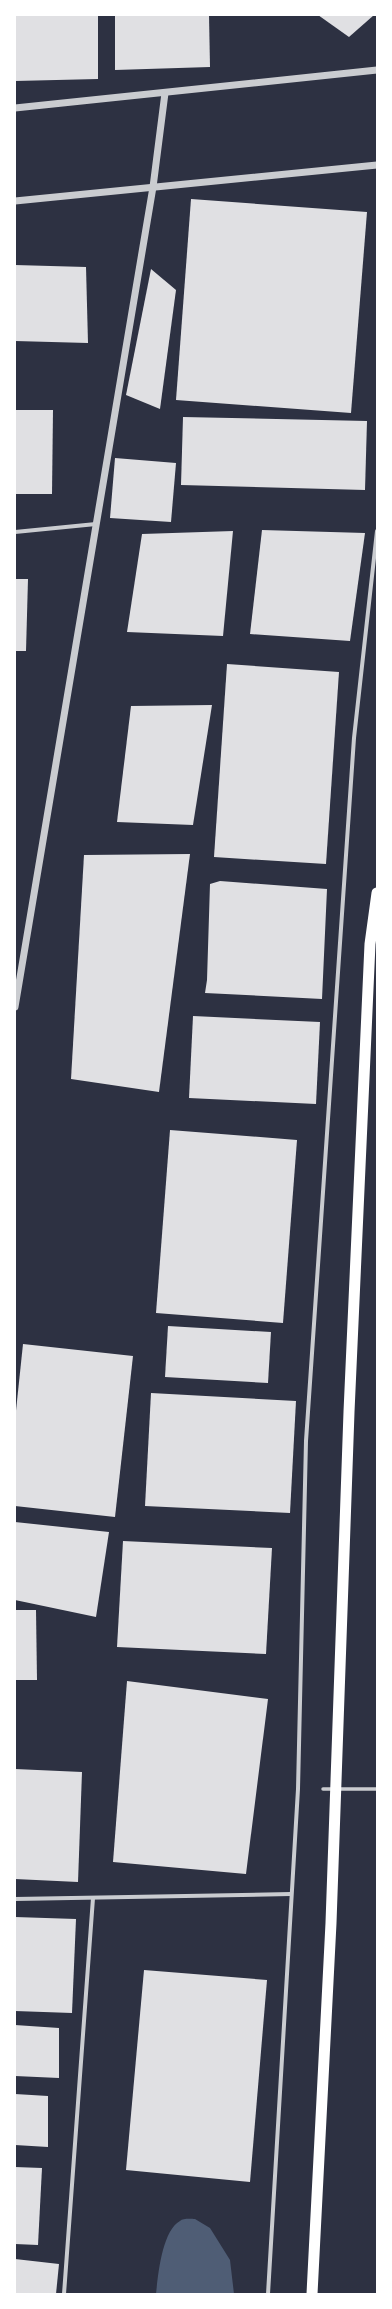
<svg xmlns="http://www.w3.org/2000/svg" width="392" height="2309" font-family="'Alegreya Sans',sans-serif">
  <style>
    .water { fill: #4f5d75 }
    .building { fill: #e0e0e3 }
    .lines { fill: none; stroke-linecap: round; stroke-linejoin: round }
    .pedestrian { stroke: #caccd0; stroke-width: 3.5 }
    .minor { stroke: #caccd0; stroke-width: 4 }
    .tertiary { stroke: #caccd0; stroke-width: 7 }
    .trunk { stroke: #fff; stroke-width: 11 }
  </style>
  <rect width="100%" height="100%" fill="#2d3142"/>
  <!-- water -->
  <path class="water" d="M195,2219L210,2228L230,2260L234,2294H156C158,2275 162,2231 180,2221C183,2218 191,2219 195,2219Z"/>
  <!-- building -->
  <g class="building">
    <polygon points="15,15 98,15 98,79 15,81"/>
    <polygon points="115,15 209,15 210,67 115,70"/>
    <polygon points="318,15 374,15 349,37"/>
    <polygon points="191,199 367,212 351,413 176,400"/>
    <polygon points="15,265 86,267 88,343 15,341"/>
    <polygon points="151,269 176,290 160,409 126,395"/>
    <polygon points="15,410 53,410 52,494 15,494"/>
    <polygon points="183,417 367,421 365,490 181,485"/>
    <polygon points="115,458 176,463 171,522 110,518"/>
    <polygon points="262,530 365,533 350,641 250,634"/>
    <polygon points="233,531 223,636 127,632 142,534"/>
    <polygon points="15,579 28,579 26,651 15,651"/>
    <polygon points="227,664 339,672 326,864 214,857"/>
    <polygon points="212,705 193,825 117,822 131,706"/>
    <polygon points="190,854 159,1092 71,1079 84,855"/>
    <polygon points="220,881 327,889 322,999 205,993 207,980 210,884"/>
    <polygon points="193,1016 320,1022 316,1104 189,1098"/>
    <polygon points="170,1130 297,1140 283,1323 156,1313"/>
    <polygon points="168,1326 271,1332 268,1383 165,1377"/>
    <polygon points="23,1344 133,1356 115,1517 15,1506 15,1420"/>
    <polygon points="151,1393 296,1401 290,1513 145,1506"/>
    <polygon points="15,1522 109,1532 96,1617 15,1600"/>
    <polygon points="123,1541 272,1548 266,1654 117,1647"/>
    <polygon points="15,1610 36,1610 37,1680 15,1680"/>
    <polygon points="127,1681 268,1699 246,1874 113,1862"/>
    <polygon points="15,1769 82,1772 78,1882 15,1879"/>
    <polygon points="15,1917 76,1919 72,2013 15,2011"/>
    <polygon points="144,1970 267,1980 250,2182 126,2170"/>
    <polygon points="15,2025 59,2028 59,2078 15,2076"/>
    <polygon points="15,2094 48,2096 48,2147 15,2145"/>
    <polygon points="15,2167 42,2168 38,2245 15,2244"/>
    <polygon points="15,2259 59,2264 56,2294 15,2294"/>
  </g>
  <g class="lines">
    <!-- pedestrian -->
    <polyline class="pedestrian" points="323,1789 377,1789"/>
    <!-- minor -->
    <g class="minor">
      <polyline points="15,532 96,524"/>
      <polyline points="15,1899 291,1894"/>
      <polyline points="64,2294 93,1898"/>
      <polyline points="268,2294 298,1789 306,1441 354,738 377,531"/>
    </g>
    <!-- tertiary -->
    <g class="tertiary">
      <polyline points="15,108 377,70"/>
      <polyline points="15,201 377,165"/>
      <polyline points="15,1007 153,187 165,93"/>
    </g>
    <!-- trunk -->
    <polyline class="trunk" points="312,2294 331,1923 349,1412 370,944 377,893"/>
  </g>
  <!-- border -->
  <rect width="392" height="2309" fill="none" stroke="#ffffff" stroke-width="32"/>
</svg>
